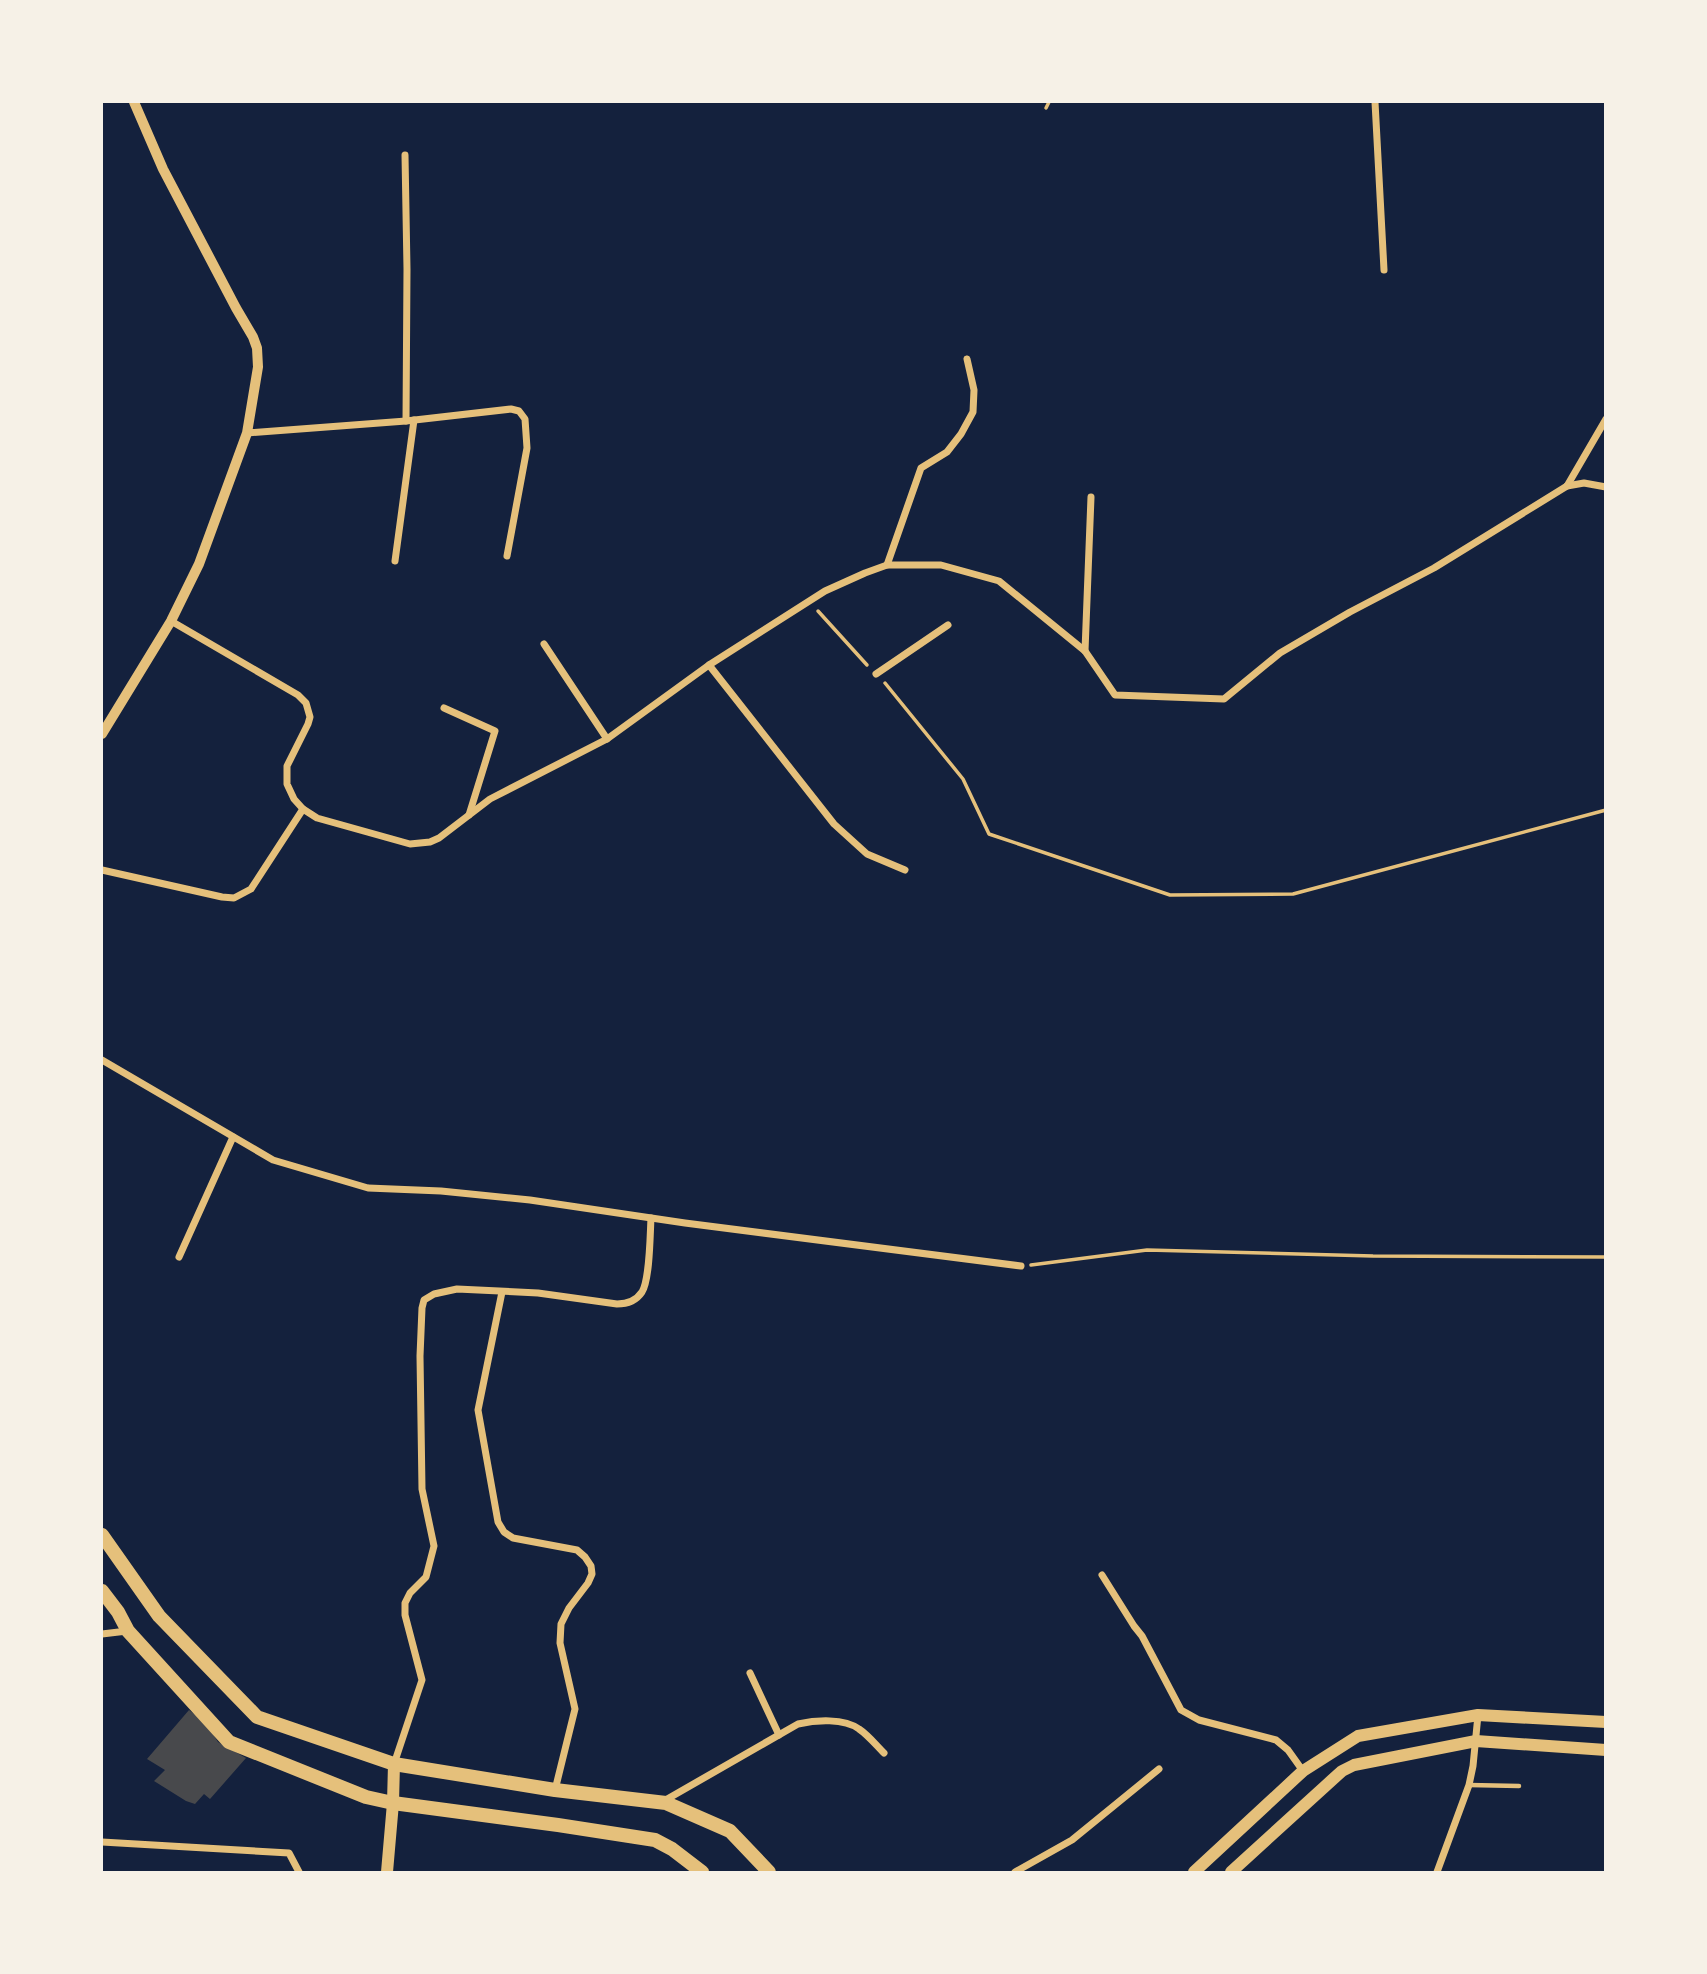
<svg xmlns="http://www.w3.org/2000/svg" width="1707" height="1974" font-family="Commissioner,sans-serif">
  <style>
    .building { fill: #48494c }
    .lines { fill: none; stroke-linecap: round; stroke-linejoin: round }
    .path { stroke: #e5c07b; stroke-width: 3.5 }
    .service { stroke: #e5c07b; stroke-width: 4.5 }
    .minor { stroke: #e5c07b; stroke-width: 7 }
    .tertiary { stroke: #e5c07b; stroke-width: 10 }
    .secondary { stroke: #e5c07b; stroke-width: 12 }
    .primary { stroke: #e5c07b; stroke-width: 14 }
  </style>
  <rect width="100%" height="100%" fill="#14213d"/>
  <!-- building -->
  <polygon class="building" points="189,1710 206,1723 218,1742 246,1758 210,1799 204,1794 195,1804 186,1801 154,1781 165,1770 147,1759"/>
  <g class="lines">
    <!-- path -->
    <g class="path">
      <polyline points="1046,108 1049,102"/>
      <polyline points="818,611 867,665"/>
      <polyline points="885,683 963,779 989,834 1170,895 1293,894 1606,810"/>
      <polyline points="1031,1265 1147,1250 1373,1256 1606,1257"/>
    </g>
    <!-- service -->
    <polyline class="service" points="1469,1785 1519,1786"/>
    <!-- minor -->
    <g class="minor">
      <polyline points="1375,102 1384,270"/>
      <polyline points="405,155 407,269 406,421"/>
      <polyline points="247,433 406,421 511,409 519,411 525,419 527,448 507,556"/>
      <polyline points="1567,486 1584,483 1606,487"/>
      <polyline points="395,561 414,420"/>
      <polyline points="887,565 921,468 947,452 961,434 973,412 974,390 967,359"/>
      <polyline points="171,621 298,695 306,703 310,717 308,724 287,766 287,784 294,799 303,809 317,818 410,844 430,842 439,838 490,799 607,739 709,665 825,591 865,573 887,565 941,565 999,581 1085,651 1115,695 1224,699 1280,653 1350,612 1434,568 1567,486 1606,419"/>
      <polyline points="544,644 607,739"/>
      <polyline points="1085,651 1091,497"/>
      <polyline points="709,665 834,824 867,854 905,870"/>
      <polyline points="876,674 948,625"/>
      <polyline points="444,708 495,731 469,815"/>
      <polyline points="102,870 222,897 234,898 251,889 303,809"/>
      <polyline points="102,1060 273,1160 368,1188 441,1191 530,1200 685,1223 1021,1266"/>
      <polyline points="179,1257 233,1137"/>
      <polyline points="502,1292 478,1410 498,1522 504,1532 513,1538 577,1550 585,1557 591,1566 592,1574 588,1583 569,1608 561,1624 560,1643 575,1709 555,1790"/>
      <polyline points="1102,1575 1134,1626 1142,1636 1181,1710 1199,1720 1276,1740 1288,1750 1303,1771"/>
      <polyline points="102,1634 127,1631"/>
      <polyline points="750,1673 779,1735"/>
      <path d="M394,1764L422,1680L405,1615V1603L410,1593L426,1577L434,1546L422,1489L420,1356L422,1308L424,1300L434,1294L457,1289L538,1293L617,1304C627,1304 636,1301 642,1292C650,1279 650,1235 651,1218"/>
      <path d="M662,1802L798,1724C816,1720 844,1718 859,1729C868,1735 876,1745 884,1753"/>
      <polyline points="102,1842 289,1853 299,1872"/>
      <polyline points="1015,1872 1072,1840 1159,1769"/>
      <polyline points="1437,1872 1469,1785 1473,1766 1478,1715"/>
    </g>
    <!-- tertiary -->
    <polyline class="tertiary" points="102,734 171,621 199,564 247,433 258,367 257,348 253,337 236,308 163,169 134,102"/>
    <!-- secondary -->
    <g class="secondary">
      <polyline points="387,1872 393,1803 394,1764"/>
      <polyline points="1194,1872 1303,1771 1358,1736 1478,1715 1606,1722"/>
      <polyline points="1231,1872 1332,1780 1342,1771 1354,1765 1476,1741 1606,1750"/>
    </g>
    <!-- primary -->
    <g class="primary">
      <polyline points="102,1535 159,1616 257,1717 394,1764 555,1790 666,1803 730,1831 769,1872"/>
      <polyline points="102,1591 118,1612 128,1631 229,1742 366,1797 393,1803 558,1825 655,1840 672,1849 702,1872"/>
    </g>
  </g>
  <!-- border -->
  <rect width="1707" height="1974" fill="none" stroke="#f6f1e7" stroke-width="206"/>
</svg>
